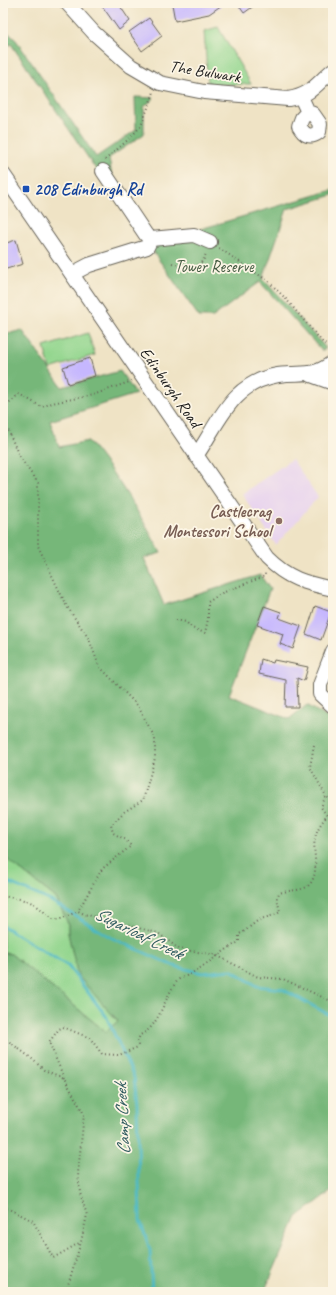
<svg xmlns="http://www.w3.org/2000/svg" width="336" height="1295" font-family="Caveat,sans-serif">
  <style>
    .built { fill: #e7d2ef }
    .green { fill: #93d68e; stroke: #587955 }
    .forest { fill: #76b779; stroke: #496a4a }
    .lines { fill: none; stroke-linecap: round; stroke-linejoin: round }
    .stream { stroke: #4ab8c3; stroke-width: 3 }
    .building { fill: #c6b7fe }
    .minor-casing { stroke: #666257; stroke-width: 16 }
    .path { stroke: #666257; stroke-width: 2; stroke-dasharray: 1 3; stroke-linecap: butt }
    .minor { stroke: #fff; stroke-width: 14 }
    .transit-dot { fill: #1a4fb4; stroke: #fcf5e5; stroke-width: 1.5 }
    .education-dot { fill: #8d6e63; stroke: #fcf5e5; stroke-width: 1.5 }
    .labels { text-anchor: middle; stroke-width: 3.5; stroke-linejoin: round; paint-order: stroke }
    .street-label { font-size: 17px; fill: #1c1c1c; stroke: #fcf5e5 }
    .transit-label { font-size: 17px; font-weight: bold; fill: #164399; stroke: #fcf5e5; text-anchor: start }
    .park-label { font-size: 17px; fill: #465d44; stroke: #fcf5e5 }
    .education-label { font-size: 17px; font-weight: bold; fill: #785e54; stroke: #fcf5e5; text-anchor: end }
    .water-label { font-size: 18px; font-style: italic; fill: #2e5a5f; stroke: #fcf5e5 }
  </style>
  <rect width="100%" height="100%" fill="#fcf5e5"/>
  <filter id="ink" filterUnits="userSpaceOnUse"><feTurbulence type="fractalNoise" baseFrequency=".025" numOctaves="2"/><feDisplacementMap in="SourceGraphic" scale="8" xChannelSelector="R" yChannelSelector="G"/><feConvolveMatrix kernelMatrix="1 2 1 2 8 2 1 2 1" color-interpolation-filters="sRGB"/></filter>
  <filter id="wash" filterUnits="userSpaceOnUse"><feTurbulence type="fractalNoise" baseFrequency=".012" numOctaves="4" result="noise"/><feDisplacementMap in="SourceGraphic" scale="16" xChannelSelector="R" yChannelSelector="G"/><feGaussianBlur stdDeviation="0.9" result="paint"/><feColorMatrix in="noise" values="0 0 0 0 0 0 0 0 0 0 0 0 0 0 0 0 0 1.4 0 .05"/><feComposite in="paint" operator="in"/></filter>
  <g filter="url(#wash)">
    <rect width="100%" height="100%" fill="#efe3c5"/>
    <!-- built -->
    <polygon class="built" points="292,459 318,497 276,545 242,494"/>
    <!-- green -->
    <g class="green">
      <polygon points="218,27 251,84 208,85 204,31"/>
      <polygon points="88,333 95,355 50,369 44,347"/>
      <polygon points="3,856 56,898 68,923 68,933 78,976 118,1021 106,1032 11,954 3,953"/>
    </g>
    <!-- forest -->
    <g class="forest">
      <polygon points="3,28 16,40 96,157 136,130 135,97 154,98 144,107 144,134 109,158 113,183 108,187 11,44 5,47 3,43"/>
      <polygon points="333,190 333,195 287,209 263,279 326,348 322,351 260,282 213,317 199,317 145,240 197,230"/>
      <path d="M22,330L62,387L120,371L136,394L50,421L59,447L88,441C118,476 139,513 161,553L144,558L164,605L260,575L270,589L229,695L289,719L307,705L333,721V1190L297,1217L264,1292H3V953L11,954L106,1032L118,1021L78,976L68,933V923L56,898L3,856V335Z"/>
    </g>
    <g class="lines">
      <!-- stream -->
      <g class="stream">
        <polyline points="3,880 51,901 112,938 174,966 202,973 231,970 257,986 282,989 333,1017"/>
        <polyline points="3,926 68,966 106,1016 134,1077 137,1104 140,1220 150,1250 152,1292"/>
      </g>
    </g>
    <g id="blocks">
      <!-- building -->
      <g class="building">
        <polygon points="100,3 118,3 130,21 119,30"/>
        <polygon points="178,3 225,3 209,14 175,21 172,4"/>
        <polygon points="237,3 258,3 244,13"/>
        <polygon points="149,18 162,36 142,51 129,32"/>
        <polygon points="16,240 23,264 3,270 3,244"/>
        <polygon points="90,358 95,376 68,384 63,367"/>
        <polygon points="264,606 281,612 279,618 301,626 293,649 280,644 283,634 257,625"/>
        <polygon points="315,606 331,612 321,640 306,634"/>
        <polygon points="261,659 273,663 274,660 308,667 304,681 297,678 298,707 285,707 286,680 259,674"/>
      </g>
    </g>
  </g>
  <g filter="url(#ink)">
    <use href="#blocks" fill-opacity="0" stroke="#666257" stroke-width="1"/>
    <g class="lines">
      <defs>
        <g id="minor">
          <path d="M67,3L94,33L131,66L160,83L204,92L288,99C312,95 316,84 333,70"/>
          <path d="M301,97L308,112L313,114L320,124L319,132C310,139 304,135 299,126L302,118L308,112"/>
          <polyline points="103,171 146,235 151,239"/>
          <path d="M3,174L267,558C288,579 305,583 333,589"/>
          <polyline points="72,274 89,265 147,247 151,239 194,235 210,242"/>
          <polyline points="311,375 333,383"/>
          <path d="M196,456C220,421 231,383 278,375C302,371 312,379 333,362"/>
          <polyline points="333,651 320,685 320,694 333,706"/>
        </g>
      </defs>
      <!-- minor casing -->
      <use href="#minor" class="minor-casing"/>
      <!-- path -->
      <g class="path">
        <polyline points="105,160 130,138 141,126 154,92"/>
        <polyline points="219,248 268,281 286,299 324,344 333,346"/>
        <polyline points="172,263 192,269 203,261 206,254"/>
        <polyline points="132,381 93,395 52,403 42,407 19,394 5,406 6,425 19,456 38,483 38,546 66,605 89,639 99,666 138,706 155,738 155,758 143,800 124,812 111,825 113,833 126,840 131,846 102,869 78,911 84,914 158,933 179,949 216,955 258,977 283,979 333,1002"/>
        <polyline points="176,620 186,622 192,628 205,633 208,619 208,602 222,593 265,576 265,573"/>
        <polyline points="314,745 310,767 326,796"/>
        <path d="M3,896C12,898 26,899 34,904C58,920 47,926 78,911"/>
        <polyline points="3,1037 31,1058 44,1070 64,1078 84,1114 78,1173 80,1193 87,1215 81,1242 68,1285 68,1292"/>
        <path d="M64,1078L49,1042L59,1029L63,1027L90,1038L102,1054L119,1055L138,1047V1040L140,1035C160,1027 164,996 178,980C182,977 188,976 192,973C208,964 222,951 239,942V934C247,931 252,924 259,920C264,917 272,917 280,912L277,898L279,893C288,890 302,891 308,886C321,874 312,852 315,838C317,829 321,823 327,816L321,807L326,796L333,803"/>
        <polyline points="3,1206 33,1221 53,1258 81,1242"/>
      </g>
      <!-- minor -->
      <use href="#minor" class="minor"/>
    </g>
  </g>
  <!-- markers -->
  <rect class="transit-dot" x="22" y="185" width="8" height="8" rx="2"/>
  <circle class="education-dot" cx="279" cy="521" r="4"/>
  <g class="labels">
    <!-- street labels -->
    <g class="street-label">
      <text transform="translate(205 71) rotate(9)" y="6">The Bulwark</text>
      <text transform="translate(171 387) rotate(55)" y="6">Edinburgh Road</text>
    </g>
    <!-- transit labels -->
    <g class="transit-label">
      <text x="34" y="195">208 Edinburgh Rd</text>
    </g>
    <!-- park labels -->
    <g class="park-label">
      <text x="214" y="272">Tower Reserve</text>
    </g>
    <!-- education labels -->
    <g class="education-label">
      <text x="271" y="517">Castlecrag<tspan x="271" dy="20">Montessori School</tspan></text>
    </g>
    <!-- water labels -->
    <g class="water-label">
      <text transform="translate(139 933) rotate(26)" y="6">Sugarloaf Creek</text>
      <text transform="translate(122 1119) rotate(-93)" y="6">Camp Creek</text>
    </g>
  </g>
  <!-- margin -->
  <rect width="336" height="1295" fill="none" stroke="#fcf5e5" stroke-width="16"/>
</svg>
